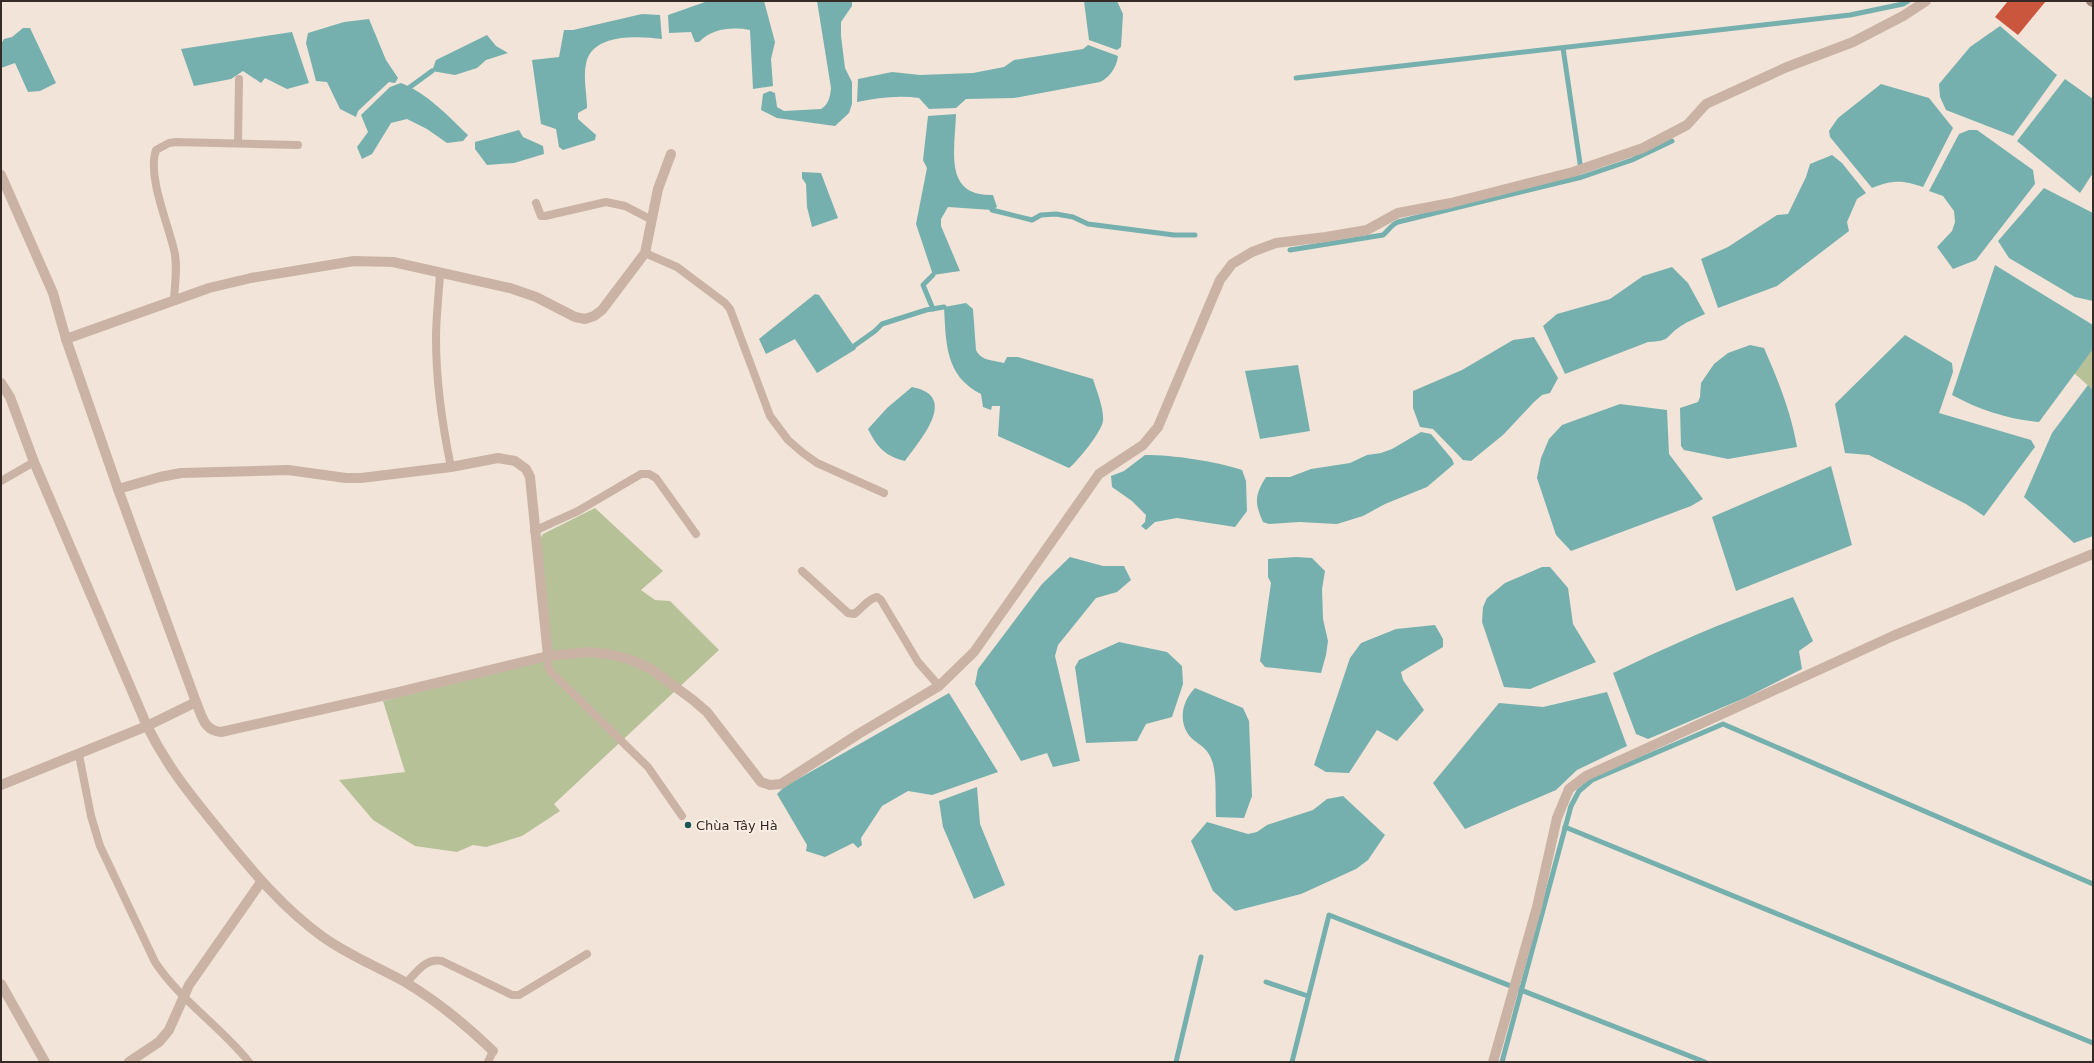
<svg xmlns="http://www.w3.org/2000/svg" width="2094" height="1063" font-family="'DejaVu Sans',sans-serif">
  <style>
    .green { fill: #b6c198 }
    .water { fill: #76b0ae }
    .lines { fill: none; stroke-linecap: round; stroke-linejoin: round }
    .stream { stroke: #76b0ae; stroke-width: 5 }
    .building { fill: #ca563e }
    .lane { stroke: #cab3a4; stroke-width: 8 }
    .street { stroke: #cab3a4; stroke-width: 10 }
    .secondary { stroke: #9e8175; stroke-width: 10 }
    .poi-dot { fill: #1a5757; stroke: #faeee4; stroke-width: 1.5 }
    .labels { text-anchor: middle; stroke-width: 4; stroke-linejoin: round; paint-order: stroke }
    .poi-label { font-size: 13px; fill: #352a26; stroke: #faeee4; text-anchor: start }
  </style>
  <rect width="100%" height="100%" fill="#f2e4d8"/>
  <!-- green -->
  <g class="green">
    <polygon points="2093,349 2093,390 2074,373"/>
    <polygon points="595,508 663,571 641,590 655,600 670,601 719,650 554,804 560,811 522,836 486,847 473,845 457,852 415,846 373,820 339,780 405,772 383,701 553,659 540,539 543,534"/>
  </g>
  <!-- water -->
  <g class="water">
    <path d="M708,1H764L775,42L771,59L773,86L753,89L750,30C732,27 713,28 699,42H695L691,32L669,33L668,15Z"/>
    <path d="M817,1H852V6L841,22V36L845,68L852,82V104L849,113L835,126L777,118L761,110L763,94L770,91L775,93L777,107L784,111L821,109C829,104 830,97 831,88Z"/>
    <polygon points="1084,1 1117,1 1123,14 1121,47 1117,50 1089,40"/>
    <path d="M642,14L660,15L662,39C639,36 591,33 586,64C583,77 587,94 587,108L578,113V119L596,135L595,140L563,150L559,147L556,129L541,124L532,60L559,57L564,30H573Z"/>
    <polygon points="369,19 386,60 398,78 395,83 389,82 358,111 356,117 340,109 327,82 316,81 306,43 308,33 344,22"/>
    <polygon points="2000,26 2057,75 2013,136 1946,110 1940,97 1939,84 1970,47"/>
    <polygon points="23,28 30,28 56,83 40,91 28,92 15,63 1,68 1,44 4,39 12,37"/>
    <polygon points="292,32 309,83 287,89 265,78 261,83 243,71 231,79 194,86 181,49"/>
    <polygon points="487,35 496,46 508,53 486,60 477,68 455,75 432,71 436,60"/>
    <path d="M1088,45L1118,56C1117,67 1109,78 1100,82L1014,98L966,99L956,108L929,109L919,98C898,95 877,98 857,102L858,79L892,72L920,75L973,73L1004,67L1014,60L1083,49Z"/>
    <polygon points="2065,79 2093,99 2093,173 2080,193 2017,141"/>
    <path d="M401,83C427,93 448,116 468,135L463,141L447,143L427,129L407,119L391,123L372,154L362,159L357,147L368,132L361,115L390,87Z"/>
    <path d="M1881,84L1929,98L1953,128L1923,187C1901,180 1893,180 1872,188L1830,137L1829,131L1838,118Z"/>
    <path d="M956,114C955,150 943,197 993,195L997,207L992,210L948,207L941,219V226L960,271L933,275L916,224L927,168L923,160L928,116Z"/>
    <polygon points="519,130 523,137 543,146 544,154 514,163 487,165 475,149 475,142"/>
    <polygon points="1969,130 1977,130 2033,170 2035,184 1976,260 1953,269 1937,247 1952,231 1955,222 1954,211 1943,196 1929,191 1959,134"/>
    <polygon points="1832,155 1842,163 1866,193 1857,199 1847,222 1849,231 1777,286 1718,308 1701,259 1728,247 1777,215 1788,214 1806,177 1810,164"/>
    <polygon points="802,172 821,173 838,218 812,227 807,207 806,184 802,178"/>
    <polygon points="2044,188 2093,213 2093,301 2075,297 2009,258 1998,241"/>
    <path d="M1995,265L2093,325V349L2039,422C2007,419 1980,410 1952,395Z"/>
    <path d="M1672,267L1688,283L1705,314C1697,318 1688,321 1681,326C1664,337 1672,341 1648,342L1565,374L1543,326L1557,314L1610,299L1643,276Z"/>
    <polygon points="815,294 819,295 856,349 817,373 795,339 766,354 759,339"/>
    <path d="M966,303L973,309L976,350C981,361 993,360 1004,363L1007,357H1018L1093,379C1097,392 1104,408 1103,421C1102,431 1078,461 1069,468L998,436L1000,406H992L991,410L983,407L981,394C945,376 946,343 944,307Z"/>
    <polygon points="1905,335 1952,363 1953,372 1939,413 2031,440 2035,447 1984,516 1966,504 1869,455 1845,453 1835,404"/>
    <polygon points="1534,337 1558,378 1550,393 1542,395 1534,402 1503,435 1471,461 1463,460 1433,429 1420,427 1413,408 1413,391 1462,370 1513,340"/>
    <path d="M1750,345L1764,348C1778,380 1791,412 1797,447L1728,459L1684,450L1681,446L1680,408L1698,402L1700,397L1701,383L1714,364L1728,353Z"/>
    <polygon points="1298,365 1310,431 1260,439 1245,371"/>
    <polygon points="2088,385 2093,390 2093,536 2074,543 2024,497 2052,433"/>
    <path d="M912,387C960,396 920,440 905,461C885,456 877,447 868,429L887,408Z"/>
    <polygon points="1620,404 1667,410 1669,454 1703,499 1691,506 1571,551 1556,535 1537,478 1541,458 1549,439 1562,425"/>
    <path d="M1421,432L1431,434L1452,459L1454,464L1427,487L1385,504L1363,516L1337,524L1299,522L1269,524L1263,522C1254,502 1255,495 1266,477H1290L1311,469L1350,463L1367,455L1381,453L1392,449Z"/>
    <path d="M1145,455C1174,455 1214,461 1242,470L1246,481L1247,511L1235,527L1177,518L1155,522L1146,530L1141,526L1145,522L1146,515L1132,501L1112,487L1111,476L1124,471Z"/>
    <polygon points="1831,466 1852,545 1736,591 1712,517"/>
    <polygon points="1070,557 1103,566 1124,566 1131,580 1117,592 1096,598 1058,645 1055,656 1080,761 1053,767 1047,753 1021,761 975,684 978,669 1042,584"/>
    <polygon points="1296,557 1312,558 1325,571 1322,589 1323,619 1328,641 1326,655 1321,673 1265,667 1260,661 1271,583 1268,577 1268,559"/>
    <polygon points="1542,567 1550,567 1568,588 1573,624 1596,662 1530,689 1504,687 1482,622 1483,607 1487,598 1505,583"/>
    <path d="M1793,597L1813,641L1799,651L1802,669L1747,697L1648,739L1636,734L1613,673C1672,644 1731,619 1793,597Z"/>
    <polygon points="1435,625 1443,639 1443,647 1401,672 1403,680 1424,710 1397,741 1377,730 1349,773 1326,772 1314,765 1350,658 1361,643 1396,629"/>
    <polygon points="1119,642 1167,652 1182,666 1183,684 1172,717 1146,724 1137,741 1086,743 1075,667 1079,660"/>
    <path d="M1195,688L1243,708L1249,721L1252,796L1244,818L1216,817C1215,800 1217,780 1213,764C1209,746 1195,744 1188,734C1178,719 1183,700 1195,688Z"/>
    <polygon points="1607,692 1627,746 1577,770 1556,790 1465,829 1433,783 1499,703 1543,707"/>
    <polygon points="949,693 998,772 932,795 908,791 882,806 861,838 862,845 858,848 853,843 825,857 806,851 807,845 777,794 784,787"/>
    <polygon points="977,787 980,824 1005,885 974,899 943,827 939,801"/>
    <polygon points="1343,796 1385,835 1368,860 1356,869 1301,894 1235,911 1213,891 1191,841 1207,822 1248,834 1257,832 1267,825 1313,810 1327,799"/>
  </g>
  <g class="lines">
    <!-- stream -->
    <g class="stream">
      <polyline points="1563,48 1581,170"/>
      <polyline points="1296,78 1850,15 1903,4 1908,1"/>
      <polyline points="410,87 432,71"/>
      <polyline points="992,210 1032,220 1041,215 1056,214 1073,217 1088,224 1174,235 1195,235"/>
      <path d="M1290,250L1383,235C1389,230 1391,225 1398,222L1582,177L1632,160L1672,141"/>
      <polyline points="933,275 923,285 933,309"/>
      <polyline points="854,346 875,331 882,324 926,310 944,307"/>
      <polyline points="1565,827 2093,1043"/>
      <polyline points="1266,982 1308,996"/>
      <polyline points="1176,1062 1201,957"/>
      <polyline points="1292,1062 1329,915 1705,1062"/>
      <polyline points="1502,1062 1571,806 1579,791 1592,780 1723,724 2093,884"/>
    </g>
  </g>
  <!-- building -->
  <polygon class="building" points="2008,1 2046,1 2018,35 1995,17"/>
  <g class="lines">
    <!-- lane -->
    <g class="lane">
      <polyline points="238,143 239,79"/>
      <polyline points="536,203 541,216 545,216 606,202 625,206 652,220"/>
      <polyline points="645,253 677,267 725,303 730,309 770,416 788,440 803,453 817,463 884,493"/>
      <path d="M440,273C439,294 436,316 436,338C436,381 442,424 451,467"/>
      <path d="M174,299C175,283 178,265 174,250C168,223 147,176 156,150L169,143L176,142L298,145"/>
      <polyline points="1,481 34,462"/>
      <polyline points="534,531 578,511 641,474 649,474 656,478 696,534"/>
      <path d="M802,571L848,613L854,614C862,609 867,599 877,597L881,600L918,662L939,686"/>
      <polyline points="548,656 548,667 551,672 648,767 682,816"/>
      <path d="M79,755L91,816L100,846L155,962C180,1000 220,1026 249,1062"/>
      <path d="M406,983C417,972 425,958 442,961L512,995H519L587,954"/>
      <polyline points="488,1062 493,1051"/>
    </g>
    <!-- street -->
    <g class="street">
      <polyline points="1,175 53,293 66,339 118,489 196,702 147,726 1,785"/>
      <polyline points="66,339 209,288 251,278 354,261 393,262 510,288 536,297 575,317 585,319 594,316 602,310 645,253 658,189 671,154"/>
      <path d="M1,383L10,397L34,462L147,726C169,770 193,798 223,835C253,872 284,909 323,937C348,955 378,967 405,982C437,1001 466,1025 493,1051"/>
      <polyline points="118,489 160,477 181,473 288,470 346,478 361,478 451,467 498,458 515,461 526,469 530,477 548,656"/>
      <path d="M196,702C202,716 204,731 221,732L395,693L548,656L588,652L608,654L629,659L651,669L693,700L707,712L761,782L770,785L781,784L860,733L939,686L974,652L1099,474L1143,445L1158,427L1220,280L1232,264L1252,252L1276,243L1326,237L1367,230L1398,213L1451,203L1573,172L1643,148L1687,125L1706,104L1787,67L1853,42L1903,16L1926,1"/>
      <polyline points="1,984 45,1062"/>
      <polyline points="129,1062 159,1042 169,1030 189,985 261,882"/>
      <polyline points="1493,1062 1537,907 1557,818 1569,789 1586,776 1893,636 2093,554"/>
    </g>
    <!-- secondary -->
    <polyline class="secondary" points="2091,1 2093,2"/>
  </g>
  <!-- markers -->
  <circle class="poi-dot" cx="688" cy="825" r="4"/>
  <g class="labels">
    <!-- poi labels -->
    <g class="poi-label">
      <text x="696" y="830">Chùa Tây Hà</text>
    </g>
  </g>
  <!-- border -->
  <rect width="2094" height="1063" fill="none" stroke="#352a26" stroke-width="4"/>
</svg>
